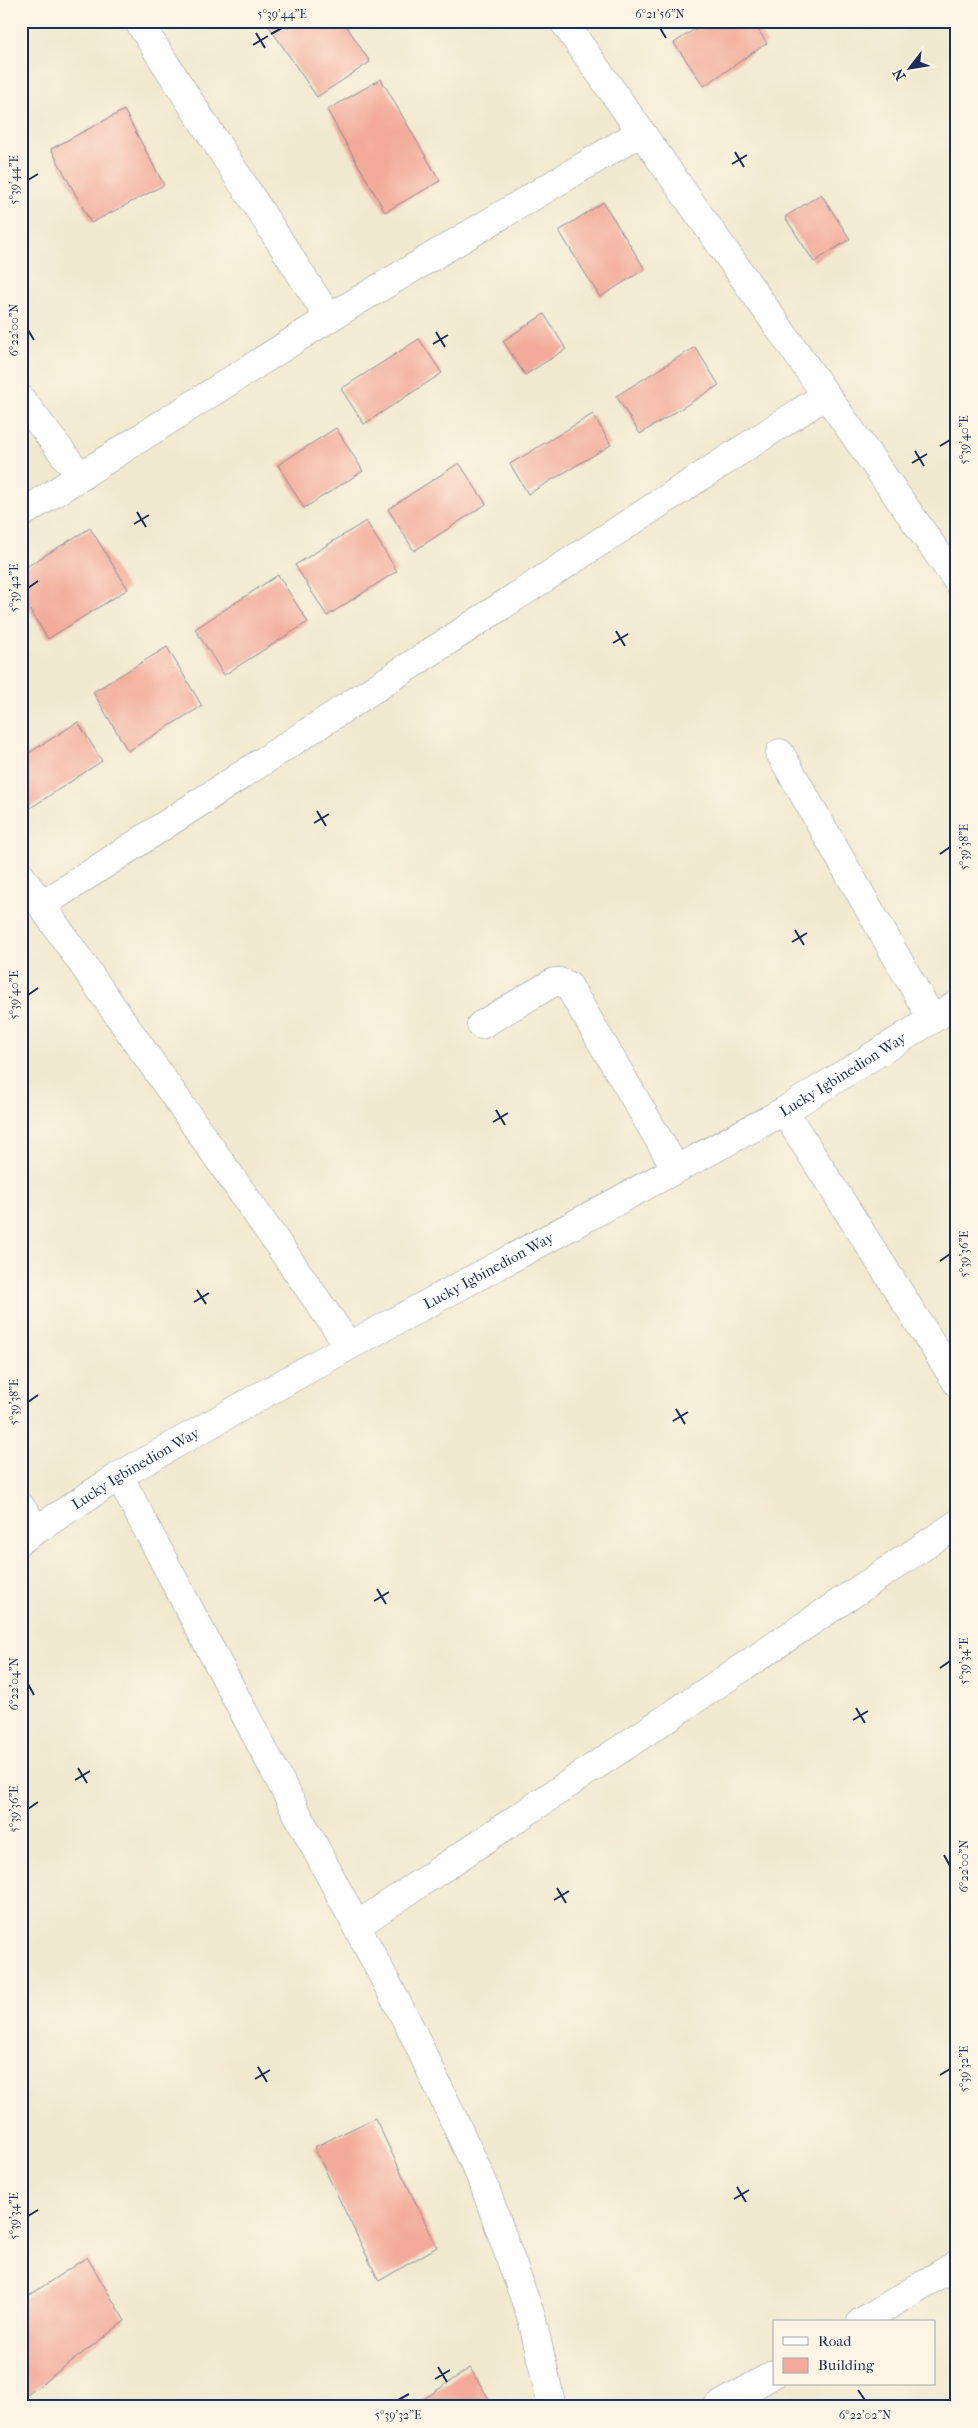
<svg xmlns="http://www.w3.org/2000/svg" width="978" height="2428" font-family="'IM FELL French Canon',serif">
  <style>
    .building { fill: #f3aa9a }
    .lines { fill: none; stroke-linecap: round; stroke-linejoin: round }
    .minor-casing { stroke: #868c96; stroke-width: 29 }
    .minor { stroke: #fff; stroke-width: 28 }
    .ticks { fill: none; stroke: #1b2f5e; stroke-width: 2 }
    .labels { text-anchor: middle; stroke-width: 4; stroke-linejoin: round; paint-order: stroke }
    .street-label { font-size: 15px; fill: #1b2f5e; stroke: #fcf5e5 }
    .neatline { fill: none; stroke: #1b2f5e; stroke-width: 2 }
    .ticks-label { font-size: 12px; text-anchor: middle; fill: #1b2f5e }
  </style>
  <rect width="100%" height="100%" fill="#fcf5e5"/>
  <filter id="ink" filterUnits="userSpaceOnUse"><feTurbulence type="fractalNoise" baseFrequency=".02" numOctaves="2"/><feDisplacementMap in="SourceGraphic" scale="10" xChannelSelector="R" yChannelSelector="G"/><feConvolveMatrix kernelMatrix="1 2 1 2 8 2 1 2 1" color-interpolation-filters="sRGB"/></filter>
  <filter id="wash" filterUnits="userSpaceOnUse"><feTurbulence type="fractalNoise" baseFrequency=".0096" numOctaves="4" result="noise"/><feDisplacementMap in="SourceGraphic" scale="20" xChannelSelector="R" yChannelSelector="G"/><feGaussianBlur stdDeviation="1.12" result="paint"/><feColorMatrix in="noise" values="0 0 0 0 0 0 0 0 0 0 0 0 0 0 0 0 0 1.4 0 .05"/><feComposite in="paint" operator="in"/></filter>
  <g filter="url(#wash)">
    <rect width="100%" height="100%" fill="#f1e9cf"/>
    <g id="blocks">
      <!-- building -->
      <g class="building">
        <polygon points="274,21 343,21 370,62 317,97 268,25"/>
        <polygon points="707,21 752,21 767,43 704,86 674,43"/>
        <polygon points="381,79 440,181 385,212 327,110"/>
        <polygon points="124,110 164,185 91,223 51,149"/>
        <polygon points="821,194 850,239 814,262 785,217"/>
        <polygon points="603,202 645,269 600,297 559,231"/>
        <polygon points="544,314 566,349 525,375 503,341"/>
        <polygon points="419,339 442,373 364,424 341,389"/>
        <polygon points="695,347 719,385 640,434 616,396"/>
        <polygon points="593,414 611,445 528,494 510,464"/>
        <polygon points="336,428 363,471 304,508 278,465"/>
        <polygon points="459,463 486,504 414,551 388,509"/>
        <polygon points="366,521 397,571 327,616 295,565"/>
        <polygon points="90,528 128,589 48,639 21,596 21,570"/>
        <polygon points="278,575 308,622 224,675 195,629"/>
        <polygon points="167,647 202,706 128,751 93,692"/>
        <polygon points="78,722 102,761 29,809 21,797 21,758"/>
        <polygon points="375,2118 437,2247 379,2281 314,2147"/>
        <polygon points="87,2257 125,2321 23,2398 21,2395 21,2301"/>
        <polygon points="470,2368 494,2407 412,2407"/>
      </g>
    </g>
  </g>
  <g filter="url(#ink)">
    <use href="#blocks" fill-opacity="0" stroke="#868c96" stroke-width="1"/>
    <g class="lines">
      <defs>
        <g id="minor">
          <polyline points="138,21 329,318"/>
          <polyline points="563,21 957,581"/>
          <polyline points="21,399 81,477"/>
          <polyline points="21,514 329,318 641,132"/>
          <polyline points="780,753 932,1019"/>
          <polyline points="21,876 349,1346"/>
          <polyline points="42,905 826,395"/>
          <polyline points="481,1025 554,982 560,982 568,985 676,1169"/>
          <polyline points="784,1111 957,1383"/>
          <polyline points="119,1476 412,2031 483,2182 532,2319 552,2407"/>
          <polyline points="21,1507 37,1529"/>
          <path id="s1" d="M21,1540L119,1476L349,1346L784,1111L957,1004"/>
          <polyline points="356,1926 957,1524"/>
          <polyline points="861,2322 957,2264"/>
          <polyline points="717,2407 774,2374"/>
        </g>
      </defs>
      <!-- minor casing -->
      <use href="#minor" class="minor-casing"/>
      <!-- minor -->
      <use href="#minor" class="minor"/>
    </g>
  </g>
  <!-- ticks -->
  <path class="ticks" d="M660,28L666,38M256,33L265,48M271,34L282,28M253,45L268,36M735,152L744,167M732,164L747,155M28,180L38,174M28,330L34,340M436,332L445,347M433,344L448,335M940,446L950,440M915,451L924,466M912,463L927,454M137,512L146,527M134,524L149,515M28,588L38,581M616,631L625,646M613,643L628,634M317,811L326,826M314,823L329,814M940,854L950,847M795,930L804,945M792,942L807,933M28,995L38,988M496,1110L505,1125M493,1122L508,1113M940,1261L950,1254M197,1290L206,1304M194,1302L209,1293M28,1402L38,1395M676,1409L685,1424M673,1421L688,1412M377,1589L386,1604M374,1601L389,1592M940,1668L950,1661M28,1684L34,1695M856,1708L865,1723M853,1720L868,1711M78,1768L87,1783M75,1780L90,1771M28,1809L38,1802M944,1855L950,1866M557,1888L566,1903M554,1900L569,1891M258,2067L267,2082M940,2075L950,2069M255,2079L270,2070M737,2187L746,2202M734,2199L749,2190M28,2216L38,2210M438,2367L447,2382M435,2379L450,2370M858,2390L865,2400M398,2400L409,2394"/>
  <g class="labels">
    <!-- street labels -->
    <g class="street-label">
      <text dy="5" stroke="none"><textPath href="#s1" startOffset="945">Lucky Igbinedion Way</textPath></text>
      <text dy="5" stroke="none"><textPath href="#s1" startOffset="540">Lucky Igbinedion Way</textPath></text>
      <text dy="5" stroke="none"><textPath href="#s1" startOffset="135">Lucky Igbinedion Way</textPath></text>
    </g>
  </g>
  <!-- margin -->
  <rect width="978" height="2428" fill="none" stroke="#fcf5e5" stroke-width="55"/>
  <!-- legend -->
  <rect x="773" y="2320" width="162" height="65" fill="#fcf5e5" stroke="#a2a6af"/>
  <rect x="783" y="2337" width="25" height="8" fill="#ffffff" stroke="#a2a6af"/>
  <text x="818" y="2346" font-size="15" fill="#1b2f5e">Road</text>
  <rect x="783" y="2358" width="25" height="15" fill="#f3aa9a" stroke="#a2a6af"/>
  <text x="818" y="2370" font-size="15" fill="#1b2f5e">Building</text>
  <!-- north arrow -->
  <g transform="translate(910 68) rotate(239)" stroke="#fcf5e5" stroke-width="4" paint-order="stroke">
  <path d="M0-4L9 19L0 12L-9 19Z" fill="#1b2f5e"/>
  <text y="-8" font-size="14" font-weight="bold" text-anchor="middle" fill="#1b2f5e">N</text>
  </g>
  <rect x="28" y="28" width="922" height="2372" class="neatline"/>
  <g class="ticks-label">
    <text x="282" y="18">5°39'44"E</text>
    <text x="660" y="18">6°21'56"N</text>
    <text transform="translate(14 180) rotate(-90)" y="4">5°39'44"E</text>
    <text transform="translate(14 330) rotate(-90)" y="4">6°22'00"N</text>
    <text transform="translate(964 440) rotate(-90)" y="4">5°39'40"E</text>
    <text transform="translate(14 588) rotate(-90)" y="4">5°39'42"E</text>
    <text transform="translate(964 847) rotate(-90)" y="4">5°39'38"E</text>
    <text transform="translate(14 995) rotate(-90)" y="4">5°39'40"E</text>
    <text transform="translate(964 1254) rotate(-90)" y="4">5°39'36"E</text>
    <text transform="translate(14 1402) rotate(-90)" y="4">5°39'38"E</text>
    <text transform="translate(964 1661) rotate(-90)" y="4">5°39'34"E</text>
    <text transform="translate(14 1684) rotate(-90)" y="4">6°22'04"N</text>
    <text transform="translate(14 1809) rotate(-90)" y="4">5°39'36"E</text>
    <text transform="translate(964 1866) rotate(-90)" y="4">6°22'00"N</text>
    <text transform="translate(964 2069) rotate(-90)" y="4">5°39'32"E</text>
    <text transform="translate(14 2216) rotate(-90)" y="4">5°39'34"E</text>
    <text x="398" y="2419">5°39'32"E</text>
    <text x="865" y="2419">6°22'02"N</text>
  </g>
</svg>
